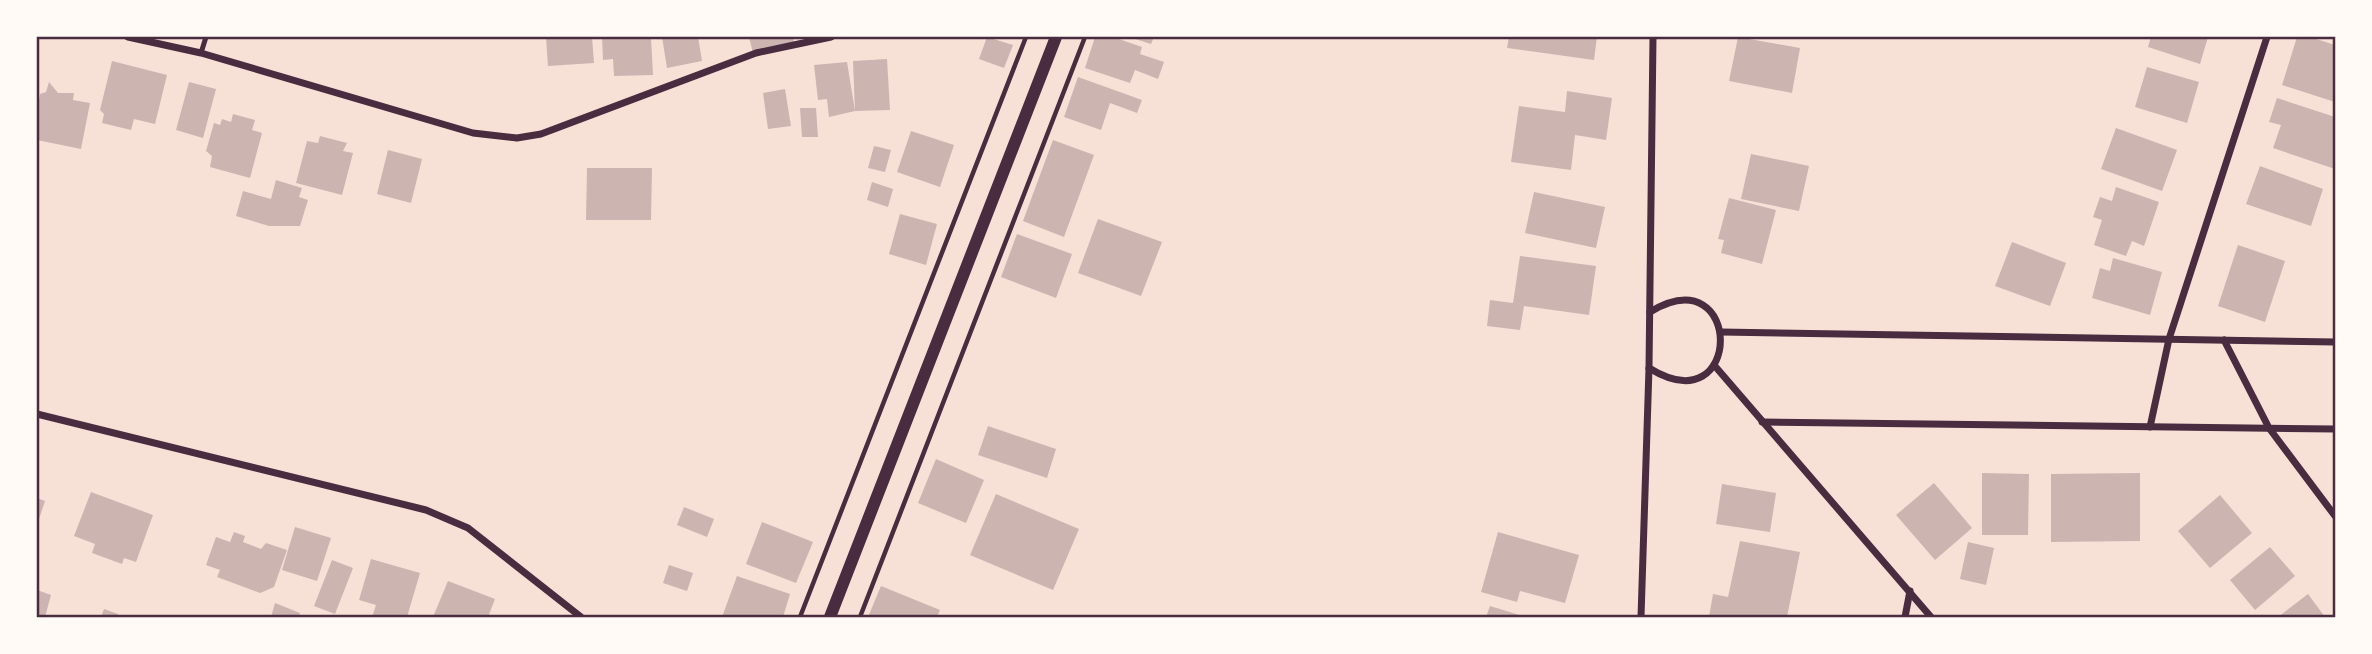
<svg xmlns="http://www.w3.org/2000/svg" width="2372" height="654" font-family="'Asap Condensed',sans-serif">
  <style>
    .building { fill: #ccb4b1 }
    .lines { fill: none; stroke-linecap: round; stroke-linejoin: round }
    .path { stroke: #4a2c40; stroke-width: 4.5 }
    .service { stroke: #4a2c40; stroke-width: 5 }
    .minor { stroke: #4a2c40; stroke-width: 7 }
    .tertiary { stroke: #4a2c40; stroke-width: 12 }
    .neatline { fill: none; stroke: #4a2c40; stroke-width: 2.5 }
  </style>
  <rect width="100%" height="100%" fill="#f7e1d7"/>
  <!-- building -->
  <g class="building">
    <polygon points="546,37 592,37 594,63 548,66"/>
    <polygon points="602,37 651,38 653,75 614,76 613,59 603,60"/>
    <polygon points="662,37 698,37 702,61 667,68"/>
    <polygon points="749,37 793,37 794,43 753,53"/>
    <polygon points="987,37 1013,45 1004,68 979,59"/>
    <polygon points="1095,37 1113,37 1142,47 1140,54 1164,62 1158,79 1135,70 1130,83 1085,68"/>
    <polygon points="1129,37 1154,37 1151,44"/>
    <polygon points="1509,37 1597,37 1594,60 1507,48"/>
    <polygon points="1738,37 1800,48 1792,93 1729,81"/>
    <polygon points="2151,37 2208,37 2200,64 2148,47"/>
    <polygon points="2297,37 2310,37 2335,45 2335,102 2282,85"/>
    <polygon points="887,59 890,110 855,111 853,61"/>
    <polygon points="112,61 167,75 155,124 134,119 131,130 102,123 104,114 100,110"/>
    <polygon points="847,62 855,111 829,117 827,99 818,100 814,65"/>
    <polygon points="2147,67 2199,82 2187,123 2135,107"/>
    <polygon points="1078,77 1142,100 1137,113 1110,103 1101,130 1064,117"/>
    <polygon points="49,82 58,93 74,93 73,100 90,103 81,149 37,140 37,112 40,94 46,92"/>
    <polygon points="189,82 216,89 203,138 176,130"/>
    <polygon points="785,89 791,126 768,129 763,93"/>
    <polygon points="1567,91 1612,98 1606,140 1575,135 1571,170 1511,162 1519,106 1565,112"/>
    <polygon points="2277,98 2335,117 2335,169 2273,148 2281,125 2269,122"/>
    <polygon points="800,108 816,108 818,137 802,137"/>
    <polygon points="233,114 255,120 252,130 262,133 250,178 210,167 212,156 206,151 214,123 220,125 222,119 231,122"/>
    <polygon points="2116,128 2177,150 2162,191 2101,169"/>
    <polygon points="911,131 954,145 940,187 897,172"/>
    <polygon points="320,136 347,143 343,151 353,153 342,195 296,183 307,141 318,143"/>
    <polygon points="1053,140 1094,155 1064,237 1023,221"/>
    <polygon points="874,146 891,150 885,172 868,168"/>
    <polygon points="388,150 422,159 411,203 377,194"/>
    <polygon points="1751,154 1809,166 1799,211 1741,199"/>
    <polygon points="2260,166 2323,189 2311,226 2246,204"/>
    <polygon points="587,168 652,168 651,220 586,220"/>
    <polygon points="276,180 302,188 299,197 308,200 300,226 269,226 236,216 243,191 271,199"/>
    <polygon points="872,182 893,189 888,207 867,200"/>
    <polygon points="2116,187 2159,202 2144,246 2132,241 2126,256 2094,245 2102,220 2093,217 2100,197 2112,201"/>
    <polygon points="1534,192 1605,207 1596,248 1525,233"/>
    <polygon points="1729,198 1776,210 1762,264 1721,253 1724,240 1718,239"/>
    <polygon points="900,214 937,224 926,265 889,254"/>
    <polygon points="1098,219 1162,242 1141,296 1078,273"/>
    <polygon points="1017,234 1072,254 1056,298 1001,277"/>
    <polygon points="2012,242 2066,263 2050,306 1995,286"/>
    <polygon points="2238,245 2285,261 2265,322 2218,306"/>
    <polygon points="1520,256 1596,266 1589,315 1524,306 1520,330 1487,326 1490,300 1513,303"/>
    <polygon points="2113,258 2162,272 2150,315 2092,298 2100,268 2110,271"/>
    <polygon points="988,426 1056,449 1047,478 978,455"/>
    <polygon points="936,459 984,480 966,523 918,503"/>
    <polygon points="1982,473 2029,474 2028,535 1982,535"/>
    <polygon points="2140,473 2140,541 2051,542 2051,474"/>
    <polygon points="1934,483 1972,528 1935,560 1896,515"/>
    <polygon points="1722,484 1776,493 1770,532 1716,524"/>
    <polygon points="91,492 153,515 136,562 124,558 122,564 92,553 95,544 74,536"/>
    <polygon points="996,494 1079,529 1053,590 970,555"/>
    <polygon points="2220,495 2252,533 2210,568 2178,531"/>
    <polygon points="37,498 45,501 37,525"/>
    <polygon points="684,507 714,519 707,537 677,525"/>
    <polygon points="762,522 813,542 796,583 746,564"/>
    <polygon points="295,527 331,538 317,581 282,570"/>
    <polygon points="234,532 245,536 243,542 261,549 266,543 287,550 274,587 260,593 217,577 220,570 206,565 216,537 230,542"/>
    <polygon points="1498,532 1579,555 1565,603 1520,591 1517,602 1481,592"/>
    <polygon points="1740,541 1800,552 1787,617 1709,617 1713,594 1728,597"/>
    <polygon points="1968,542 1994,548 1986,585 1960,579"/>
    <polygon points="2270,547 2295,576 2255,610 2230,580"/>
    <polygon points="371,559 420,573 407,617 372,617 376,605 359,600"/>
    <polygon points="332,560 353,568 335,614 314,606"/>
    <polygon points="669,565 693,573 687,591 663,583"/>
    <polygon points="737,576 790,594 783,617 722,617"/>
    <polygon points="448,581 495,599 488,617 433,617"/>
    <polygon points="881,586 940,610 937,617 868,617"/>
    <polygon points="37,590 51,595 45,617 37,616"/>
    <polygon points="2308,594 2325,617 2278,617"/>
    <polygon points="275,603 300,613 299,617 271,617"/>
    <polygon points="1490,606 1526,617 1486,617"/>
    <polygon points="104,609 118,614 117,617 101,617"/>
  </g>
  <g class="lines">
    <!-- path -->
    <g class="path">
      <polyline points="800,617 1026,37"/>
      <polyline points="860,617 1085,37"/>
    </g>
    <!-- service -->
    <polyline class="service" points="201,53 206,37"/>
    <!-- minor -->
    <g class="minor">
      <polyline points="128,37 201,53 473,133 517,138 541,134 756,53 831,37"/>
      <polyline points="1721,332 2335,342"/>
      <polyline points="2224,340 2269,428 2335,516"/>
      <polyline points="1714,365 1931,617"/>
      <path d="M1649,368C1744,427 1744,255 1650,312"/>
      <polyline points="37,414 426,510 468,528 581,617"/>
      <polyline points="1762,422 2335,429"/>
      <polyline points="2150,427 2169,339 2267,37"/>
      <polyline points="1641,617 1649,368 1653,37"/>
      <polyline points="1905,617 1910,591"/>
    </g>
    <!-- tertiary -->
    <polyline class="tertiary" points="830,617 1056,37"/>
  </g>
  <!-- border -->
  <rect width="2372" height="654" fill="none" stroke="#fffaf5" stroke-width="77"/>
  <rect x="38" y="38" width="2296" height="578" class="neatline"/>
</svg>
